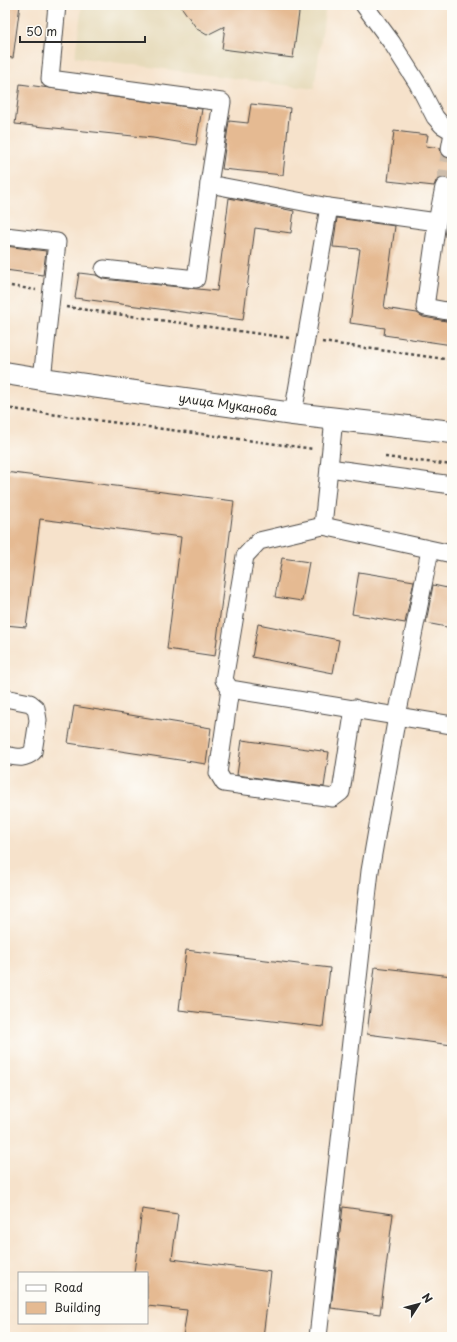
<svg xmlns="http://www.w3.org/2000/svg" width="457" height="1342" font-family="'Playpen Sans',sans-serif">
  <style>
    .built { fill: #e6daba }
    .building { fill: #e5ba92 }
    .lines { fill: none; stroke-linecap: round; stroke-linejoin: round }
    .minor-tunnel { stroke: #cdbdab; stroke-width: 17; stroke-dasharray: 17 8; stroke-linecap: butt }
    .minor-casing { stroke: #494643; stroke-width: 19 }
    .major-casing { stroke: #494643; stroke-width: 24 }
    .path { stroke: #494643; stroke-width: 2.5; stroke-dasharray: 3 3; stroke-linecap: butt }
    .minor { stroke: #fff; stroke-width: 17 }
    .major { stroke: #fff; stroke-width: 22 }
    .labels { text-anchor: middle; stroke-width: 3; stroke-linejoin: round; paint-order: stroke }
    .street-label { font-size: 12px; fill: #2b2b2b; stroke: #fdfcf7 }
  </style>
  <rect width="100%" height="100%" fill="#fdfcf7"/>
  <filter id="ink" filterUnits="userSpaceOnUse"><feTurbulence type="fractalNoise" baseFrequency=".025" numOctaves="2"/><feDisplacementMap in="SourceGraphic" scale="8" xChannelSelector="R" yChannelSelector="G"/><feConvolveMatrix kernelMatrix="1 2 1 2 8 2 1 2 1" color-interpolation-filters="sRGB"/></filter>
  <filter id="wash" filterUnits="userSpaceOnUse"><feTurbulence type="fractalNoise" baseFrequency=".012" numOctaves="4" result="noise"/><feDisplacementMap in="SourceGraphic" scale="16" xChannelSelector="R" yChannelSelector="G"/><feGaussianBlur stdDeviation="0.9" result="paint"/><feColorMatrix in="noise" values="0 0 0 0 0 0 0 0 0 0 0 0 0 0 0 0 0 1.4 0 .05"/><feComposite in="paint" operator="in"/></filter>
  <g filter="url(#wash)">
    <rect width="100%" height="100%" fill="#f6e2cb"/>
    <!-- built -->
    <polygon class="built" points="82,5 326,5 314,89 75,57"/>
    <g id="blocks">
      <!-- building -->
      <g class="building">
        <polygon points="5,5 20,5 13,58 5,57"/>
        <polygon points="180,5 300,5 293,58 222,49 225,26 207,35 197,29"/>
        <polygon points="20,84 202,109 196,145 153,138 15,124"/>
        <polygon points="251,104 290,108 283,175 222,169 229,121 248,123"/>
        <polygon points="394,131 428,135 426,146 440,148 441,153 443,156 448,159 452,159 452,181 446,177 441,177 436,181 434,186 388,181"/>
        <polygon points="229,198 294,211 291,233 255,228 243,320 75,298 79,273 96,275 103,279 217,291"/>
        <polygon points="337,218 395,226 384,308 417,313 423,317 452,322 452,345 384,335 385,328 350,323 360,249 333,247"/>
        <polygon points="5,246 46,251 43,275 5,270"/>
        <polygon points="5,472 234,501 215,656 167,649 181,537 40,519 26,627 5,625"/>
        <polygon points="282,558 309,562 302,601 275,597"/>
        <polygon points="359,572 414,581 405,623 352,614"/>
        <polygon points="433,585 452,589 452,628 426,623"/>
        <polygon points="258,624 339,640 333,673 252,657"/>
        <polygon points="74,706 211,728 206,764 68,743"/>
        <polygon points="242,740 329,752 324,787 237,775"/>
        <polygon points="186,950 330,968 323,1027 179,1010"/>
        <polygon points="375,967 452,976 452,1045 367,1034"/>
        <polygon points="343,1207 393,1214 380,1314 331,1308"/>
        <polygon points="142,1209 178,1214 172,1259 271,1272 263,1337 183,1337 187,1310 147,1306 147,1273 134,1273"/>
      </g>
    </g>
  </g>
  <g filter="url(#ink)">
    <use href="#blocks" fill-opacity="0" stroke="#494643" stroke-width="1"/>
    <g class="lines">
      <!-- minor-tunnel -->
      <polyline class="minor-tunnel" points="444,187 450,149"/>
      <defs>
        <g id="minor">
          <polyline points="57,5 50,79 222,102 209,184"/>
          <polyline points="364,5 392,43 418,84 435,117 442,125 452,131"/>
          <polyline points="450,149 452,138"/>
          <polyline points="437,222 444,187"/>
          <polyline points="5,236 57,242 42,379"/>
          <polyline points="104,269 196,279 209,184 329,207"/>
          <polyline points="293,414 329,207 437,222 425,307 452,312"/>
          <polyline points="329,468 452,485"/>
          <polyline points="323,526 334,419"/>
          <polyline points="452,554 323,526 259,541 245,556 224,680 230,689 452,725"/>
          <polyline points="230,689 218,773 224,783 333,798 341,792 354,708"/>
          <path d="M5,698L30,703L36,708L38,720L33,752C24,760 16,757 5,755"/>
          <polyline points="318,1337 370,871 397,716 430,550"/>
        </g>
        <polyline id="major" points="5,373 42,379 293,414 452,432"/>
      </defs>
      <!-- minor casing -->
      <use href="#minor" class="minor-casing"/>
      <!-- major casing -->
      <use href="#major" class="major-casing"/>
      <!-- path -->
      <g class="path">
        <polyline points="5,285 36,290"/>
        <polyline points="66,307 289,338"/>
        <polyline points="322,342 452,360"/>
        <polyline points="5,408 314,449"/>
        <polyline points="385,457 452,465"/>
      </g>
      <!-- minor -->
      <use href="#minor" class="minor"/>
      <!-- major -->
      <use href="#major" class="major"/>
    </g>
  </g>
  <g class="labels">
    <!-- street labels -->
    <g class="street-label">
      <text transform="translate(228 405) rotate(8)" y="4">улица Муканова</text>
    </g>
  </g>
  <!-- margin -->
  <rect width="457" height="1342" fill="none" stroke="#fdfcf7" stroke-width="20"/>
  <!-- legend -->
  <rect x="18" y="1272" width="130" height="52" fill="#fdfcf7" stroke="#a9a8a5"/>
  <rect x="26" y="1285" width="20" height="6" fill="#ffffff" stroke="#a9a8a5"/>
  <text x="54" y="1292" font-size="12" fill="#2b2b2b">Road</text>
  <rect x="26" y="1302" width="20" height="12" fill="#e5ba92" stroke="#a9a8a5"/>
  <text x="54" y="1312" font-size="12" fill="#2b2b2b">Building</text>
  <!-- north arrow -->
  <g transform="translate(419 1304) rotate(54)" stroke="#fdfcf7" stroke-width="3" paint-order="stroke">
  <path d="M0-3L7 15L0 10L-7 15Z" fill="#2b2b2b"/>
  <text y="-6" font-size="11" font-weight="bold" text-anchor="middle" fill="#2b2b2b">N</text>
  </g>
  <!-- scale -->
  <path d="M20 36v6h125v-6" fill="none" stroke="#2b2b2b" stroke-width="2"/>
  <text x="26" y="36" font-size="12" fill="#2b2b2b" stroke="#fdfcf7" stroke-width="3" paint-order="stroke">50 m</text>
</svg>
